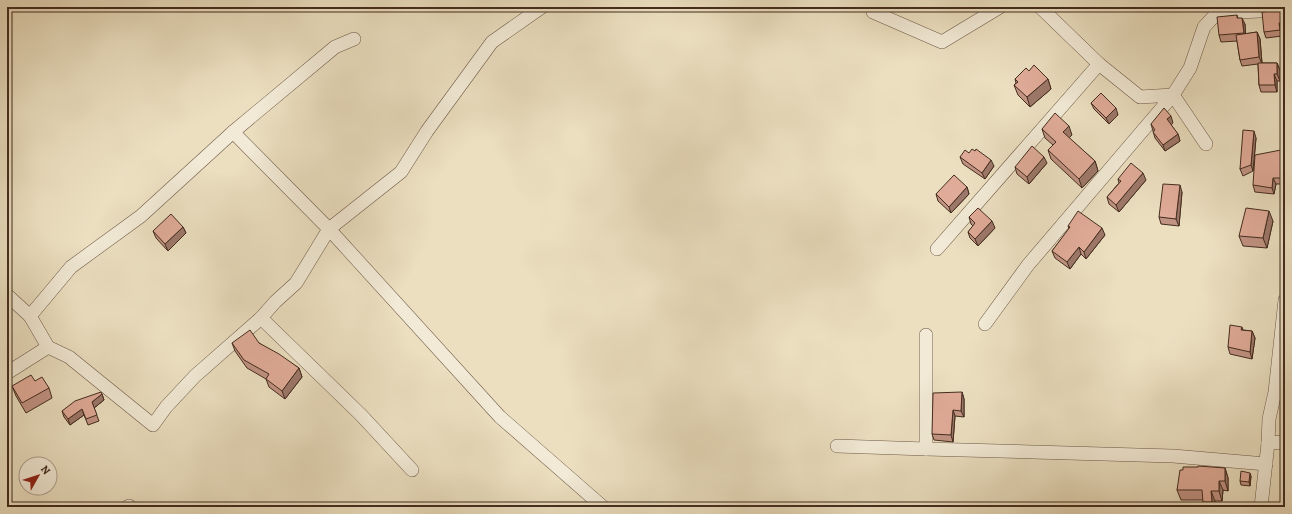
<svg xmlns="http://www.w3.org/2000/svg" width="1292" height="514" font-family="Alegreya,serif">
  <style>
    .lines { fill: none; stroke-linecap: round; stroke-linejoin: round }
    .street-casing { stroke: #6d5947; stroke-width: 14 }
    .street { stroke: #f2ead6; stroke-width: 13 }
    .wall { fill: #c19383; stroke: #432c1f }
    .shaded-wall { fill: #9d786a; stroke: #432c1f }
    .building { fill: #e0ab98; stroke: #432c1f }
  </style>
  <rect width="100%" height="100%" fill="#ebdfc0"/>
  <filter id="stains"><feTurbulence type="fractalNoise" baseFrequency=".005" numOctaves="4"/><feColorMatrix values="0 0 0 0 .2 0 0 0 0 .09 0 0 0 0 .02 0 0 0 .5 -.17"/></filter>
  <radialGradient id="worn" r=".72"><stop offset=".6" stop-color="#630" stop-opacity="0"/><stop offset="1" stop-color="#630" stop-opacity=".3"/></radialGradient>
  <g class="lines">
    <defs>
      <g id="street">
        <polyline points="873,7 873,12 942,42 1000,7"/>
        <polyline points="233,132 329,229 500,417 603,507"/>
        <polyline points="1206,144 1173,95 1190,68 1204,27 1217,13 1260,11 1275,7"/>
        <polyline points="937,249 1099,64"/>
        <polyline points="7,295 30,316 48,347"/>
        <polyline points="30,316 71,267 141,216 233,132 335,47 354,39"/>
        <polyline points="261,318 361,415 412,470"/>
        <polyline points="985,324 1028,265 1173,95 1140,97 1099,64 1040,7"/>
        <polyline points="926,335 926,449 1173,456 1266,464"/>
        <polyline points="7,373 48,347 69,357 153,425 166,407 195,376 261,318 275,302 296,283 329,229 401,172 427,131 492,42 542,7"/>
        <polyline points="1268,443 1285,442"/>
        <polyline points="837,446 926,449"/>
        <polyline points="127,507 129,506"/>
        <polyline points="1261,507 1268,443 1269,419 1275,392 1285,300"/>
      </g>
    </defs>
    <!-- street casing -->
    <use href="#street" class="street-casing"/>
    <!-- street -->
    <use href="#street" class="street"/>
  </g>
  <!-- wall -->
  <g class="wall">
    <polygon points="1281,10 1283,16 1285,29 1282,29 1282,36 1266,38 1264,32"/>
    <polygon points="1237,15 1238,18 1245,24 1245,34 1257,32 1260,39 1262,63 1277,63 1280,70 1280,81 1277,81 1277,92 1261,92 1259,85 1258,64 1242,66 1240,60 1237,41 1221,42 1219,35"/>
    <polygon points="1029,71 1048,79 1051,89 1030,107 1018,95 1014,85 1016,83 1015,79"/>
    <polygon points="1091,103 1118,115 1109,124 1094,109"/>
    <polygon points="1173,123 1171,125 1178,134 1180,141 1165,151 1155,138 1151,124"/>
    <polygon points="1042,129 1072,135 1069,138 1095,161 1098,171 1082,188 1051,159 1048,150 1053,145 1045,138"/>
    <polygon points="1256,138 1253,171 1243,176 1240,169"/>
    <polygon points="969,153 994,166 985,179 963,164 960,157"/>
    <polygon points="1283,156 1284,184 1276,184 1274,194 1255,192 1253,185"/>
    <polygon points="1047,163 1029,184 1017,174 1015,167"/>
    <polygon points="1118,179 1146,180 1119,212 1109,204 1107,197 1119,183"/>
    <polygon points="967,187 969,194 951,213 938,201 936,194"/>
    <polygon points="1182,192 1179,226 1161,224 1159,217"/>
    <polygon points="969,217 995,228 978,246 970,238 968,232 973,226 971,224"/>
    <polygon points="1273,221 1267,248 1243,246 1239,236"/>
    <polygon points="1068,226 1105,235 1086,259 1081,254 1070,269 1055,258 1052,251 1069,229"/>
    <polygon points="183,227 186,233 168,251 156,238 153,231"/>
    <polygon points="1242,327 1243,330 1252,331 1255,338 1252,359 1230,354 1228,347"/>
    <polygon points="232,343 259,343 299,368 302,377 285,399 269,387 266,379 247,368 235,351"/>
    <polygon points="35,381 49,388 52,398 26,413 16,396 12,386"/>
    <polygon points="962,392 964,399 964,417 955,416 953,442 934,440 932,434"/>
    <polygon points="102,394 104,400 94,408 99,421 88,425 84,415 70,425 64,417 62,411"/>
    <polygon points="1225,468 1228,478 1228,491 1223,490 1222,501 1215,501 1215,507 1205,507 1203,500 1181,500 1177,490 1183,470"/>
    <polygon points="1251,476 1250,486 1241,485 1240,481"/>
  </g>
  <!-- shaded-wall -->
  <g class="shaded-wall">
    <polygon points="1281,10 1283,16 1285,29 1282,23"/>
    <polygon points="1242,18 1245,24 1246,40 1244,33"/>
    <polygon points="1279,23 1282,29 1282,36 1280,30"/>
    <polygon points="1257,32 1260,39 1262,64 1259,57"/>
    <polygon points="1277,63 1280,70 1280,81 1277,74"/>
    <polygon points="1274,74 1277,81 1277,92 1275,85"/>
    <polygon points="1048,79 1051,89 1030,107 1027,97"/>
    <polygon points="1116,108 1118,115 1109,124 1106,118"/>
    <polygon points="1171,116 1173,123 1170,126 1167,119"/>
    <polygon points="1069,126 1072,135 1066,141 1063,132"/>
    <polygon points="1254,131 1256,138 1253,171 1251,165"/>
    <polygon points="1178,134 1180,141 1165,151 1163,145"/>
    <polygon points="1281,150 1283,156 1284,184 1281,178"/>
    <polygon points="1044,157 1047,163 1029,184 1027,177"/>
    <polygon points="991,160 994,166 985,179 982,173"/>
    <polygon points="1095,161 1098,171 1082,188 1079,179"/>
    <polygon points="1143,173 1146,180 1119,212 1116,205"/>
    <polygon points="1273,178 1276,184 1274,194 1272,188"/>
    <polygon points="1180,185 1182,192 1179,226 1176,219"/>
    <polygon points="967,187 969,194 951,213 949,207"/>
    <polygon points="1269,211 1273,221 1267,248 1263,238"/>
    <polygon points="992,221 995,228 978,246 975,239"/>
    <polygon points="183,227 186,233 168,251 165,244"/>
    <polygon points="1102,228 1105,235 1086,259 1084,252"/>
    <polygon points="1079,247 1081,254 1070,269 1067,262"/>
    <polygon points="1252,331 1255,338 1252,359 1250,352"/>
    <polygon points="299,368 302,377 285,399 282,391"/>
    <polygon points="962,392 964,399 964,417 961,411"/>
    <polygon points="102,394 104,400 94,408 92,402"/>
    <polygon points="82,409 84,415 70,425 68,419"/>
    <polygon points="953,410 955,416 953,442 951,435"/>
    <polygon points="1225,468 1228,478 1228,491 1225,481"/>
    <polygon points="1250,473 1251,476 1250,486 1249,482"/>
    <polygon points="1219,481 1223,490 1222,501 1219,491"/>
    <polygon points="1211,491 1215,501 1215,507 1213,507 1212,502"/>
  </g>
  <!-- building -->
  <g class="building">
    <polygon points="1281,10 1282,23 1279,23 1280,30 1264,32 1262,12"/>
    <polygon points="1237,15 1237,18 1242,18 1244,33 1219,35 1217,17"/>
    <polygon points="1257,32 1259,57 1240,60 1236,35"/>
    <polygon points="1258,63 1277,63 1277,74 1274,74 1275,85 1259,85"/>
    <polygon points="1034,65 1048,79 1027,97 1014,85 1018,82 1015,79 1026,68 1029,71"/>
    <polygon points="1101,93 1116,108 1106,118 1091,103"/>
    <polygon points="1164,108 1171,116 1167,119 1178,134 1163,145 1153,132 1155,130 1151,124"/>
    <polygon points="1055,113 1069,126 1063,132 1095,161 1079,179 1048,150 1056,142 1042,129"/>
    <polygon points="1243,130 1254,131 1251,165 1240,169"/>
    <polygon points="1032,146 1044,157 1027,177 1015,167"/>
    <polygon points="972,149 975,151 976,149 991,160 982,173 960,157 965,150 969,153"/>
    <polygon points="1281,150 1281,178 1273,178 1272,188 1253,185 1255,155"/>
    <polygon points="1131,163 1143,173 1116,205 1107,197 1121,181 1118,179"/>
    <polygon points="954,175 967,187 949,207 936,194"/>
    <polygon points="1163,184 1180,185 1176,219 1159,217"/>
    <polygon points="978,208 992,221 975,239 968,232 975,223 969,217"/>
    <polygon points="1246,208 1269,211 1263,238 1239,236"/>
    <polygon points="1078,211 1102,228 1084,252 1079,247 1067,262 1052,251 1070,227 1068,226"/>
    <polygon points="171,214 183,227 165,244 153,231"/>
    <polygon points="1230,325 1242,327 1241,330 1252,331 1250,352 1228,347"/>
    <polygon points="250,330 259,343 279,354 299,368 282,391 266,379 269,374 244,360 232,343"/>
    <polygon points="1285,334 1285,378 1282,359"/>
    <polygon points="31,375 35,381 42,377 49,388 22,403 12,386"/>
    <polygon points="101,392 102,394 92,402 97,415 86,419 82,409 68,419 62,411 75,401"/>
    <polygon points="962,392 961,411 953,410 951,435 932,434 933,393"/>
    <polygon points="1198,466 1225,468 1225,481 1219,481 1219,491 1211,491 1212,502 1203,502 1202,490 1177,490 1180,470 1183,470 1183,467 1198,467"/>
    <polygon points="1241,471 1250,473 1249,482 1240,481"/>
  </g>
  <!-- margin -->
  <rect width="1292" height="514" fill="none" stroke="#ebdfc0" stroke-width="24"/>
  <rect x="8" y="8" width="1276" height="498" fill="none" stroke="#432c1f" stroke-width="2"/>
  <rect x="12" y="12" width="1268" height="490" fill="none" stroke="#432c1f"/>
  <!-- north arrow -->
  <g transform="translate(38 476) rotate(51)"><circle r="19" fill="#f2ead6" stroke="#ac9e8d"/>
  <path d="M0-3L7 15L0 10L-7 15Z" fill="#8f2418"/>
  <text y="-6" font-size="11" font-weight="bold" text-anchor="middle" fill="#432c1f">N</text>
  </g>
  <rect width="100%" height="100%" filter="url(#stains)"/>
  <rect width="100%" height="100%" fill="url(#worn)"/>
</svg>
